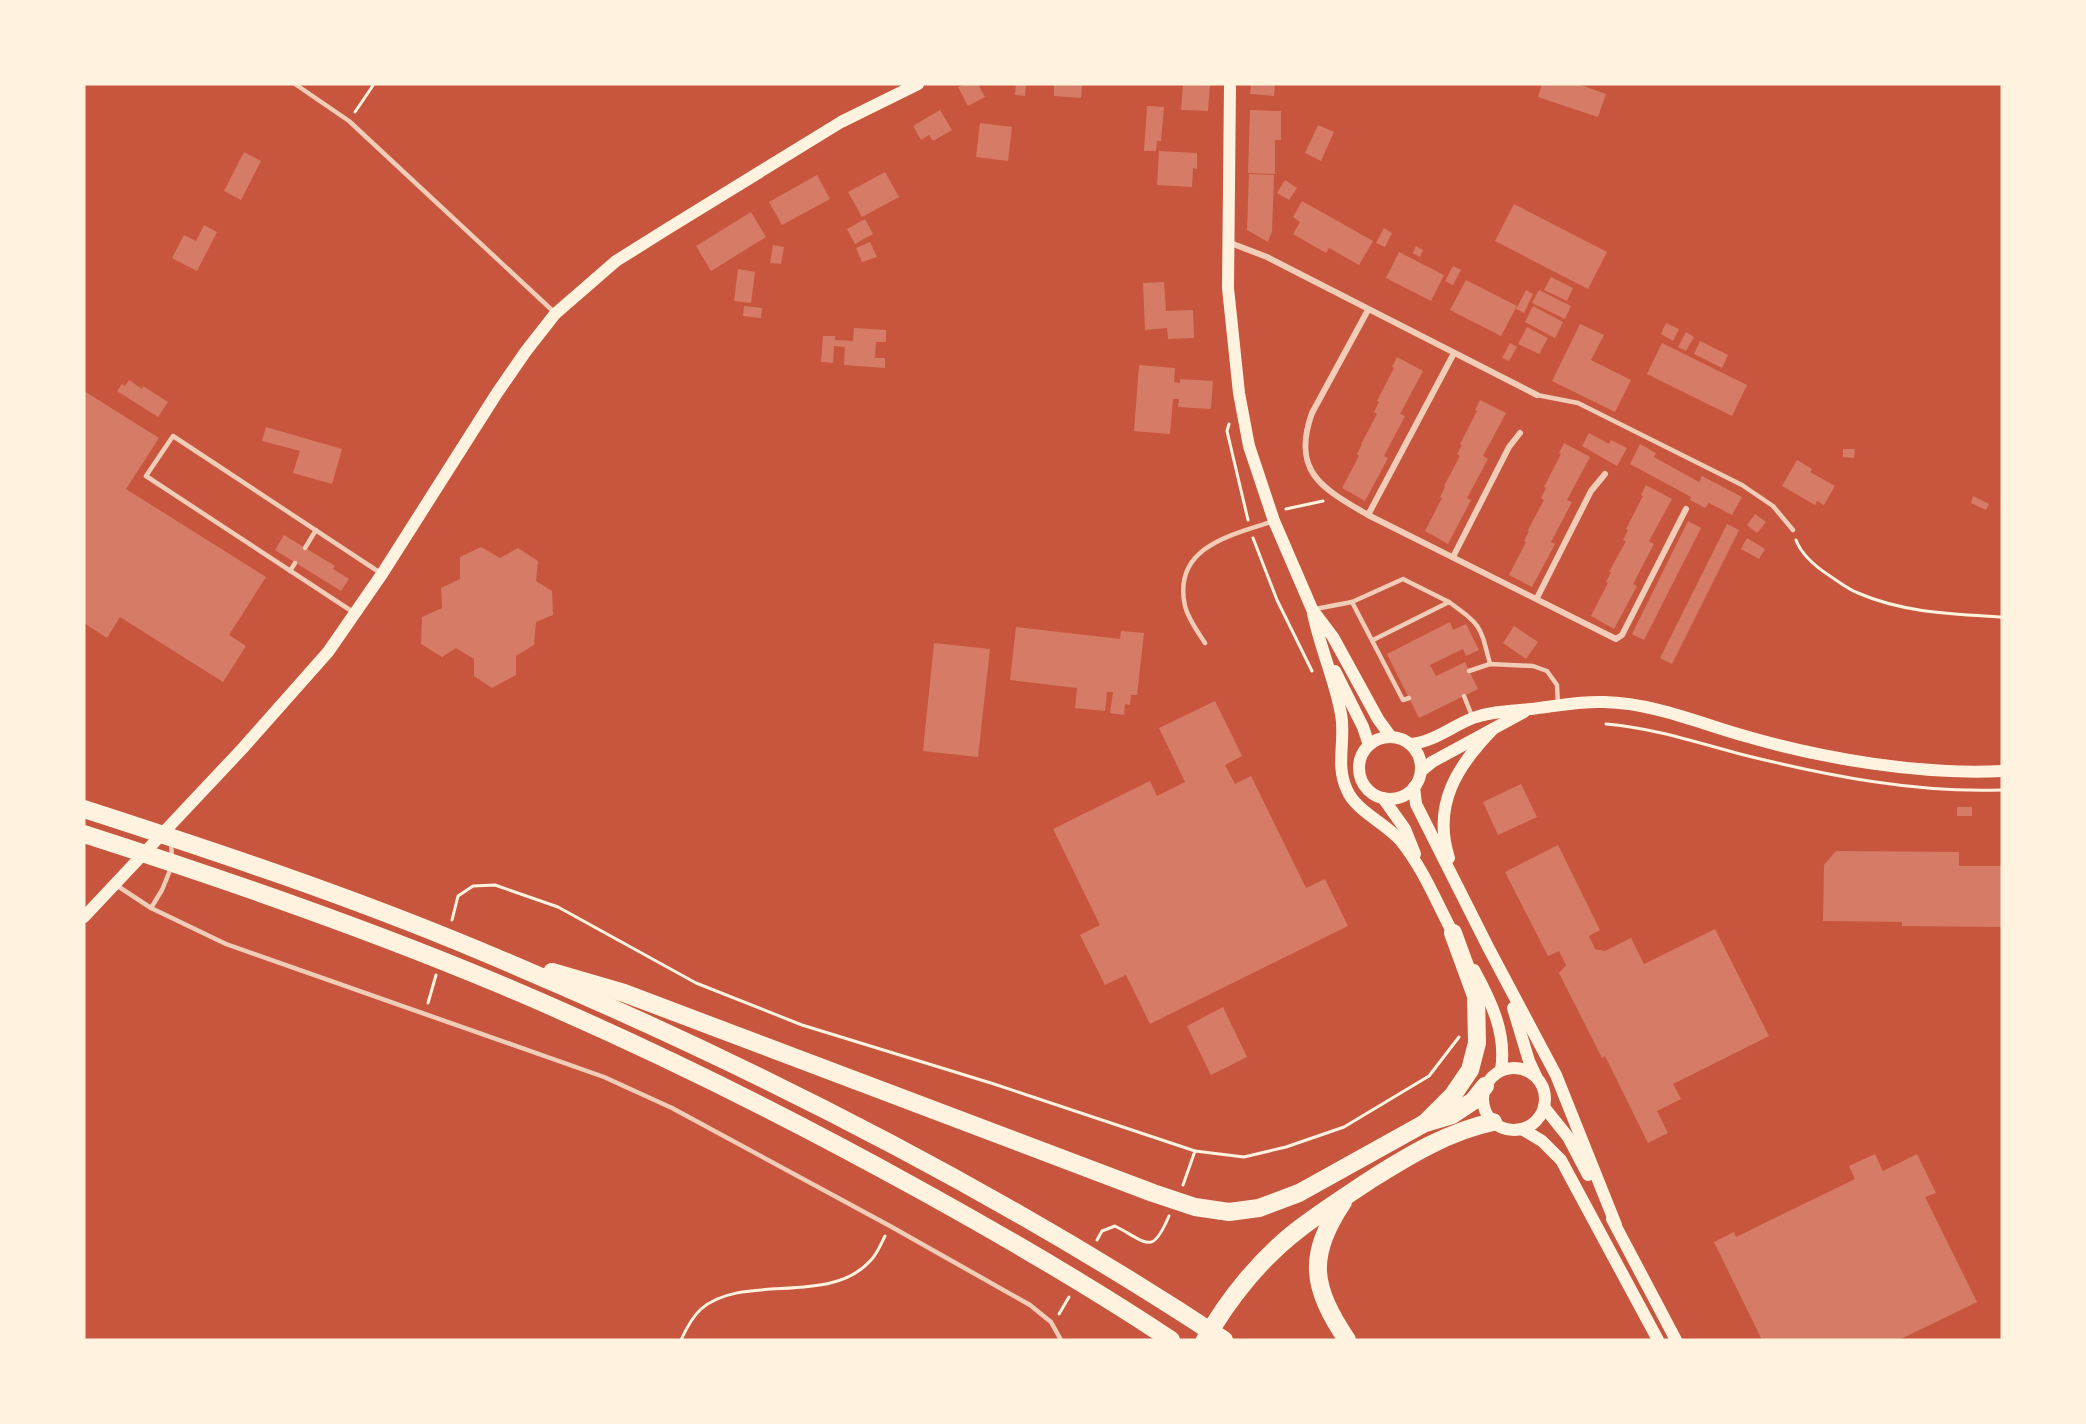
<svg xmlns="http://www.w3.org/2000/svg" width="2086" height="1424" font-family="'Titillium Web',sans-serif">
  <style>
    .building { fill: #d67c66 }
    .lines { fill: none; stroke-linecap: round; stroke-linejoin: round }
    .path { stroke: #fff3e0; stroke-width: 3 }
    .service { stroke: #f1ccb7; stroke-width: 4.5 }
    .minor { stroke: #f1ccb7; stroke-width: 6 }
    .secondary { stroke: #fff3e0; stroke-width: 12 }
    .motorway { stroke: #fff3e0; stroke-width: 18 }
  </style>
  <rect width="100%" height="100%" fill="#c8553d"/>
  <!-- building -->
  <g class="building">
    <polygon points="965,84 978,84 985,97 968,106 958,87"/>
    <polygon points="1016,84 1026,84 1025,96 1015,95"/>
    <polygon points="1054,84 1082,84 1081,98 1054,96"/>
    <polygon points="1183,84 1210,84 1208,111 1181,110"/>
    <polygon points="1251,84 1275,84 1274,96 1250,94"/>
    <polygon points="1542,84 1578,84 1606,94 1598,117 1538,97"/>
    <polygon points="1147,106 1164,107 1161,141 1157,141 1156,151 1144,151"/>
    <polygon points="940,110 952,130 933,141 929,135 921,140 913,126"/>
    <polygon points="1250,110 1281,111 1281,140 1275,140 1275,174 1248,173"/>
    <polygon points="980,123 1012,127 1008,161 976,157"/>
    <polygon points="1318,125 1334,132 1321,161 1305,153"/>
    <polygon points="1159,151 1197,153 1197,169 1193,168 1192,187 1157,185"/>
    <polygon points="244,152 261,161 241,200 224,191"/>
    <polygon points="885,172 899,197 862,217 848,192"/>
    <polygon points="1249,174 1274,175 1272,231 1268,242 1247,230"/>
    <polygon points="817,175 830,199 782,225 769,202"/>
    <polygon points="1285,180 1297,188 1289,200 1277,193"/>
    <polygon points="1302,201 1373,241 1359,265 1329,248 1326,253 1293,234 1300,222 1293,217"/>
    <polygon points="1514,204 1607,252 1588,289 1495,241"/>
    <polygon points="751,212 766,237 711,271 696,246"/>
    <polygon points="865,219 873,234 855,244 847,229"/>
    <polygon points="204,225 217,232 197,271 172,258 184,235 196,241"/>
    <polygon points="1384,228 1392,233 1385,247 1376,243"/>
    <polygon points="870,242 877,257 862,262 856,248"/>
    <polygon points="773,245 784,247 781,264 770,263"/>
    <polygon points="1416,246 1423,250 1420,257 1413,253"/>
    <polygon points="1399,252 1444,275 1431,301 1386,278"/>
    <polygon points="1453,266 1461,270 1453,285 1445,281"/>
    <polygon points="738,269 755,272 751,303 734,301"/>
    <polygon points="1551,277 1573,288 1567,301 1544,290"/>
    <polygon points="1466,280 1517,306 1501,336 1450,310"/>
    <polygon points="1164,282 1166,311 1193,310 1194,338 1168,339 1167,328 1145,330 1143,283"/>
    <polygon points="1526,290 1533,294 1524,313 1516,309"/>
    <polygon points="1539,290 1571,306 1565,319 1532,303"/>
    <polygon points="744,306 762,308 761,318 743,316"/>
    <polygon points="1533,306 1563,322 1555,338 1525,322"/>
    <polygon points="1666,323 1679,329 1673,341 1661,334"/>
    <polygon points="1580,324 1604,335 1591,360 1631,380 1615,412 1552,381"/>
    <polygon points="1527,327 1548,338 1539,354 1518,344"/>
    <polygon points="854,328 886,330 886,342 876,342 875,358 885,358 885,368 844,365 845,347 834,346 833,363 821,362 823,336 835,336 835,340 853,341"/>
    <polygon points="1686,332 1694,337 1686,351 1678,347"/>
    <polygon points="1700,341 1728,355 1722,368 1694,354"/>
    <polygon points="1510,343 1517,347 1509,361 1502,358"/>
    <polygon points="1662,343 1747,385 1732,416 1647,374"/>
    <polygon points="1397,357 1423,371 1400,414 1405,416 1384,456 1388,458 1365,501 1342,488 1359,456 1357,454 1362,444 1361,444 1377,414 1374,412 1379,402 1377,401 1394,368 1392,367"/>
    <polygon points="1139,365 1175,368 1174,382 1180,383 1180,379 1213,381 1211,409 1178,407 1179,399 1173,399 1170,434 1134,431"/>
    <polygon points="129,380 142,389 143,386 168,402 158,417 117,391 122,384 125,386"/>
    <polygon points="84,391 159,438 126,489 266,577 229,635 246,646 223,682 120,617 107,638 84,623"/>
    <polygon points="1480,400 1506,413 1483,456 1488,459 1467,498 1471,500 1448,544 1425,531 1442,498 1440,497 1445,487 1444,486 1460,456 1457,454 1462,445 1460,444 1477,411 1475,410"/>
    <polygon points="266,427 342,449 332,484 293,473 300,451 262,441"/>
    <polygon points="1589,433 1609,444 1611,440 1627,448 1617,466 1582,446"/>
    <polygon points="1564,443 1590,457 1567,500 1572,502 1551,542 1555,544 1532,587 1509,575 1526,542 1524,541 1529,531 1528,530 1544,500 1541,498 1546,488 1544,487 1561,454 1559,453"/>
    <polygon points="1640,444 1656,453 1654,457 1699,482 1702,476 1742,497 1732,515 1709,503 1705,508 1690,500 1691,497 1630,464"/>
    <polygon points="1843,449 1855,449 1854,458 1843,457"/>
    <polygon points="1797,460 1812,469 1810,472 1835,486 1824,505 1817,501 1815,505 1782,486"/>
    <polygon points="1646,485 1672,499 1649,541 1654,544 1633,584 1637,586 1614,629 1591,616 1608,583 1606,582 1611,572 1609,572 1626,541 1623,540 1628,530 1626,529 1643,496 1641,495"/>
    <polygon points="1973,496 1989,504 1986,510 1971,503"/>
    <polygon points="1755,514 1766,522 1757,533 1747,525"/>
    <polygon points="1688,521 1701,528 1644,640 1632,634"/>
    <polygon points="1727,524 1739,530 1672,664 1660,658"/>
    <polygon points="284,535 335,566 333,569 349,579 341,591 275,550"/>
    <polygon points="1747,538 1765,549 1759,559 1741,549"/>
    <polygon points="481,547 500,558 518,548 538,561 536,581 552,591 553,615 536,622 534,645 516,656 516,675 492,688 474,676 474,659 456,648 442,657 421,644 422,617 442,608 441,588 460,579 460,557"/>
    <polygon points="1450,622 1453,630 1466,624 1479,650 1466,656 1463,649 1430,665 1436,676 1465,662 1478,689 1419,718 1387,654"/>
    <polygon points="1514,626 1538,642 1526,659 1503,643"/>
    <polygon points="1016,627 1120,639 1121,631 1144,633 1137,695 1131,695 1130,705 1125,704 1124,715 1110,713 1113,692 1107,692 1105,711 1075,708 1077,688 1010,680"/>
    <polygon points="934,643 990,649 978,757 923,751"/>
    <polygon points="1215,701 1242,756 1225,765 1235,784 1251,776 1306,888 1325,879 1348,926 1150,1024 1126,975 1105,985 1080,935 1100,925 1053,829 1150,781 1157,796 1185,782 1159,728"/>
    <polygon points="1521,784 1537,817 1498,835 1483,802"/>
    <rect x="1957" y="807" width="15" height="9"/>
    <polygon points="1558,845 1600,930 1589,936 1595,949 1605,951 1631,938 1644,964 1715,929 1769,1036 1673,1084 1681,1099 1657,1111 1668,1133 1648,1143 1605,1056 1602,1058 1559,973 1566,965 1559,951 1548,956 1505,872"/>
    <polygon points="1836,851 1959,852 1959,866 2002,866 2002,927 1902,926 1902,922 1823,921 1824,865"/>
    <polygon points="1223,1007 1247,1057 1211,1075 1187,1026"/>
    <polygon points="1875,1154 1883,1171 1917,1154 1936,1193 1925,1197 1977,1302 1899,1340 1762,1340 1714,1242 1734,1232 1736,1237 1855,1179 1849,1166"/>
  </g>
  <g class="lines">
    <!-- path -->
    <g class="path">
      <polyline points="355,112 374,84"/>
      <polyline points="1229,424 1227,431 1248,520"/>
      <polyline points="1286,509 1323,501"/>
      <polyline points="1253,538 1277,600 1312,671"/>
      <path d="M1796,540C1802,556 1816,567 1830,576C1839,582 1848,589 1858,593C1904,613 1953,614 2002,617"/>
      <path d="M1606,724C1654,728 1698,743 1744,755C1829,776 1915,793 2002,790"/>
      <polyline points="452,920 458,896 473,886 495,885 558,907 696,983 802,1025 994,1084 1195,1151"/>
      <polyline points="428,1003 436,975"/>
      <polyline points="1183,1185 1195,1151 1244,1157 1286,1147 1344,1127 1429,1076 1459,1037"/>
      <path d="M1097,1240L1102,1231L1115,1226C1148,1243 1152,1256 1169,1216"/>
      <polyline points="1059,1314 1069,1297"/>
      <path d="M681,1340C686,1329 692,1317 701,1309C744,1272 830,1307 871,1260C877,1254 881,1244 885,1236"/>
    </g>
    <!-- service -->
    <g class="service">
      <polyline points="295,84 349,121 554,312"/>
      <polyline points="1537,395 1578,403 1742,485 1773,506 1793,530"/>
      <polyline points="305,548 316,530"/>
      <polyline points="290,571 295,563"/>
      <polyline points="1352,602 1403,579 1449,602"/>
      <polyline points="1315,609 1352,602 1403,700 1409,698"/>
      <polyline points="353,612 146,476 173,436 382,574"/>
      <path d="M1373,640L1449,602C1482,626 1480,625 1490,664"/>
      <path d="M1205,643C1198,632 1188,619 1185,606C1172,547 1231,535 1274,521"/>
      <polyline points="1469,671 1490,664 1533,666 1547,671 1557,685 1558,704"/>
      <polyline points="1464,696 1472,716"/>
      <polyline points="171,841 172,859"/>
      <polyline points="116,885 151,908 226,944 604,1077 672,1108 890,1226 1030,1305 1051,1322 1061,1340"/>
      <polyline points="151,908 162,890 171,868"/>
    </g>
    <!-- minor -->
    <g class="minor">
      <polyline points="1228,242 1267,257 1537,395"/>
      <path d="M1368,310L1312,413C1291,472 1322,488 1368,515L1616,639L1622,635L1686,509"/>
      <polyline points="1368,515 1454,353"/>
      <polyline points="1453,557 1509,447 1520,433"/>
      <polyline points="1537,598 1591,491 1605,474"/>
    </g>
    <!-- secondary -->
    <g class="secondary">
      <polyline points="1230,84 1228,288 1239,393 1249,446 1274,521 1312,609 1333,637 1378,719 1391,737"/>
      <path d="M1313,613C1320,648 1335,680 1341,714C1346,740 1335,765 1347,790C1355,810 1385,823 1400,840C1424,869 1438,906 1456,939"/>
      <polyline points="1335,671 1363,727 1369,745"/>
      <circle cx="1390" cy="768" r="31"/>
      <path d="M1410,744C1434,742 1452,726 1473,718C1492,711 1512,711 1531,709C1556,706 1579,701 1604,702C1653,703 1699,723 1745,736C1824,759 1920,775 2002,771"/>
      <polyline points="1421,771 1432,762 1524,712"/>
      <polyline points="1414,787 1416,804 1488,947 1556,1075 1616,1225"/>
      <polyline points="1383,798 1405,829 1415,854"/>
      <path d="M1449,858C1432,805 1457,766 1493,729"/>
      <polyline points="84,917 242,749 328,652 382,574 497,393 526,351 555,314 616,261 667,229 841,122 918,84"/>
      <path d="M1474,970C1491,1001 1507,1034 1501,1070"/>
      <polyline points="1513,1008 1529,1061 1536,1076"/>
      <circle cx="1514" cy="1099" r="31"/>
      <polyline points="1544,1107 1568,1137 1588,1175"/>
      <polyline points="1522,1129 1542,1141 1561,1160 1658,1340"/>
      <polyline points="1612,1219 1676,1340"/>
    </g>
    <!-- motorway -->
    <g class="motorway">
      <path d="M84,809C217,852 349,896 478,950C737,1058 989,1185 1224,1340"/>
      <path d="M84,834C224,879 363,927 499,984C644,1045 785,1115 922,1191C1007,1238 1090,1286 1171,1340"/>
      <polyline points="552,972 624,993 1153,1193 1195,1207 1229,1212 1259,1208 1299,1193 1425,1123 1452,1115 1473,1101 1485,1086"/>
      <polyline points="1426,1122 1453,1095 1470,1070 1477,1043 1476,996 1453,933"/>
      <path d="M1343,1202C1306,1257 1312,1287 1347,1340"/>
      <path d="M1205,1340C1228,1299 1261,1258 1299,1229C1321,1212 1346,1196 1370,1180C1408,1156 1449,1131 1493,1122"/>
    </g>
  </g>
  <!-- border -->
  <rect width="2086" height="1424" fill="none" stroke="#fff3e0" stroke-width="171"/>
</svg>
